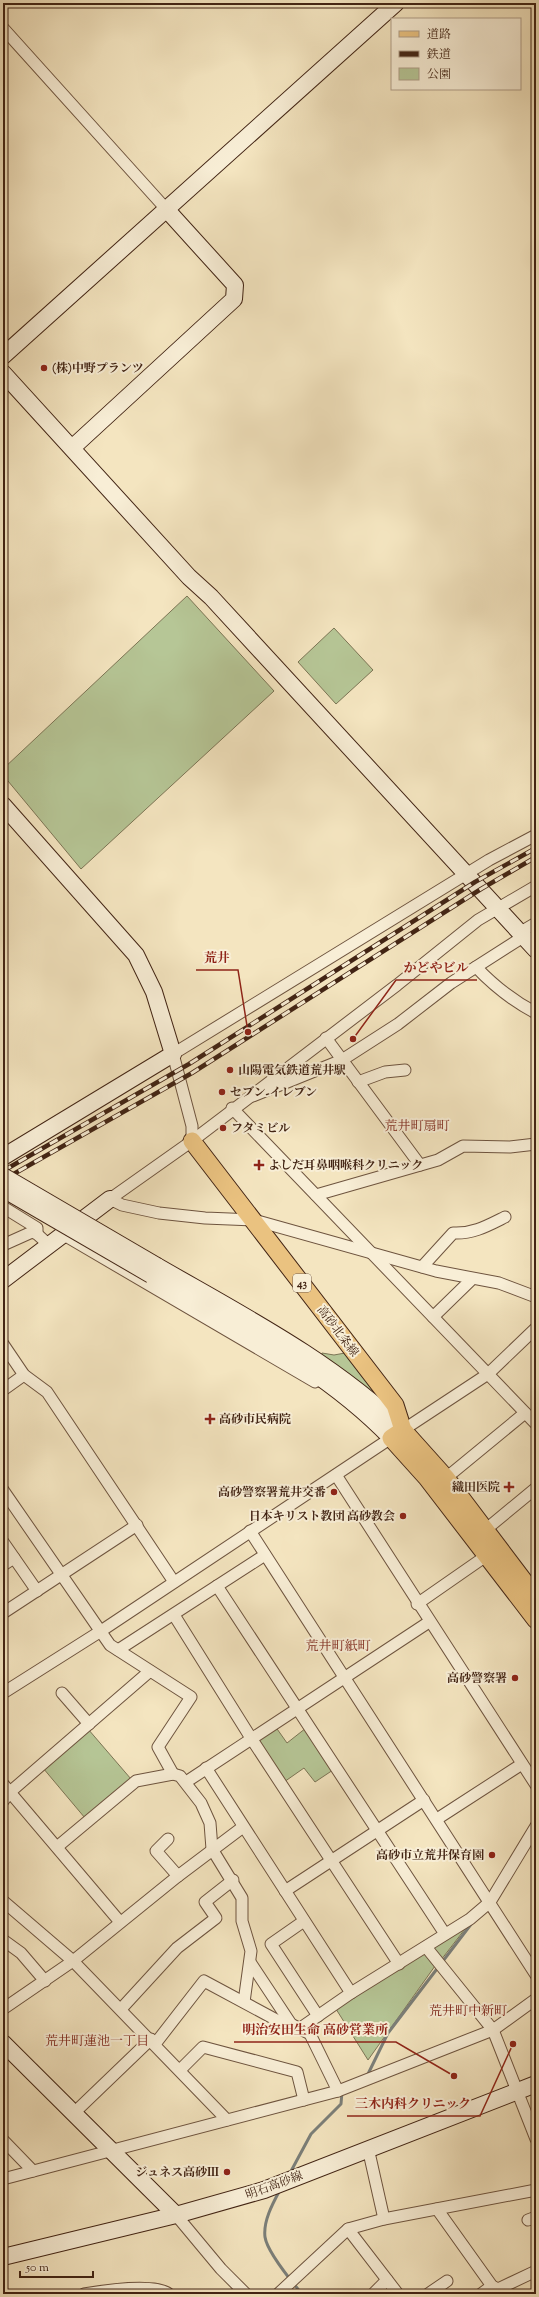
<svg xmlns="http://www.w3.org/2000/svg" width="539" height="2297" font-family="'Sorts Mill Goudy','Noto Serif JP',serif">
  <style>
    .green { fill: #b6c696; stroke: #7c7555 }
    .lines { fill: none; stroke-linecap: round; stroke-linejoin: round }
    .stream { stroke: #7b7f79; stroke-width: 3 }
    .street-casing { stroke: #6e543f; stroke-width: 13 }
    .secondary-casing { stroke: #422414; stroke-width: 18 }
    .primary-casing { stroke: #422414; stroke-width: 19 }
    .street { stroke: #f8eed6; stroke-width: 11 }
    .secondary { stroke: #f8eed6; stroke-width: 16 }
    .primary { stroke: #eac280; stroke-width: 17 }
    .rail-casing { stroke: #422414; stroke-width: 4.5 }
    .rail { stroke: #f8eed6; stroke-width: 3; stroke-dasharray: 9; stroke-linecap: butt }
    .secondary-bridge-casing { stroke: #422414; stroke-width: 18; stroke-linecap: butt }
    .secondary-bridge { stroke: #f8eed6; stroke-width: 16 }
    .poi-dot { fill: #8f2418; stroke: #f8eed6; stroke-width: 1.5 }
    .labels { text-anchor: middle; stroke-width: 4; stroke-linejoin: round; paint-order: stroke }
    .shield { fill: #f8eed6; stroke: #79614e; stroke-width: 1 }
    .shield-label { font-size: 11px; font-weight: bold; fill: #422414 }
    .poi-label { font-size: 12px; font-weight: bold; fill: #422414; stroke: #f8eed6; text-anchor: start }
    .street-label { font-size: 12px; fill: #422414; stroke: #f8eed6 }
    .neighbourhood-label { font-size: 13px; fill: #7a1f14; stroke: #f8eed6 }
    .leader { fill: none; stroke: #8f2418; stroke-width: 1.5 }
    .callout-dot { fill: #8f2418; stroke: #f8eed6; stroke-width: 1.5 }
    .callout-label { font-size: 13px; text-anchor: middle; font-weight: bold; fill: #8f2418; stroke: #f8eed6; stroke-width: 4; stroke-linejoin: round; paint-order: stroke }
  </style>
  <rect width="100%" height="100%" fill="#f4e5c0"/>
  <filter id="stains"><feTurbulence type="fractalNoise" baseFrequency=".005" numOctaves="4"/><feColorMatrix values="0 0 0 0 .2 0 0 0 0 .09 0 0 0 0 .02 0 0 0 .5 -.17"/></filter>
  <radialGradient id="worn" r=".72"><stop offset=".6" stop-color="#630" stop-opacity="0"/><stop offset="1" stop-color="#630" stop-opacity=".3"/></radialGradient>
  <!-- green -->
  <g class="green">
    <polygon points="187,596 274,691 81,869 3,775 3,769"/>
    <polygon points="334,628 373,670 336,704 298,662"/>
    <polygon points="322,1353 334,1355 345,1353 378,1397 321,1356"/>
    <polygon points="275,1726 287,1743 306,1728 333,1770 315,1782 304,1768 284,1782 258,1744 259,1737"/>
    <polygon points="88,1729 131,1779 85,1818 43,1768"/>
    <polygon points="463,1926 465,1929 441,1960 431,1947"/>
    <polygon points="423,1952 435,1966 368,2060 336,2009"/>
  </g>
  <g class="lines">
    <!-- stream -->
    <g class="stream">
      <polyline points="532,1824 536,1817"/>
      <polyline points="368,2074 388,2033 472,1923"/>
      <polyline points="290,2173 311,2134 341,2104 342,2092"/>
      <path d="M280,2190C273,2203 263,2221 265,2237C267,2251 292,2282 302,2294"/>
    </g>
    <defs>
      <g id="street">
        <polyline points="3,28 167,210"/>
        <polyline points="536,886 478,920 397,985 192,1141 110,1199 122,1205 159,1213 205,1218 254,1220 436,1271 499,1283 536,1297"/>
        <polyline points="519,933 536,923"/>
        <path d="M476,967C494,986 513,1001 536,1013"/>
        <polyline points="326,1038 420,1165"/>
        <polyline points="358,1082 385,1072 405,1070"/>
        <polyline points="253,1096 342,1060 398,1024 451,983 523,937"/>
        <polyline points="232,1108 536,1424"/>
        <polyline points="192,1141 192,1126 173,1054 489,860 536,835"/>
        <polyline points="316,1195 438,1160 463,1146 510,1147 536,1144"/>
        <polyline points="3,1207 37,1228 37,1234"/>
        <polyline points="64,1235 315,1382"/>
        <polyline points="3,1245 32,1232 37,1234 50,1246"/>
        <path d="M422,1267L453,1233C473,1234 487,1226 505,1217"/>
        <polyline points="433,1317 472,1279"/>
        <polyline points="3,1344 24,1375 47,1392 174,1582"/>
        <polyline points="3,1390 24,1375"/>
        <polyline points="403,1430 488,1374 536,1328"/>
        <polyline points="336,1475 536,1785"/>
        <polyline points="446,1478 525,1413"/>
        <polyline points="3,1490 110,1645 191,1697 158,1747 173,1774"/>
        <polyline points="250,1531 536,1975"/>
        <polyline points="484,1531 536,1488"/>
        <polyline points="3,1542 37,1591"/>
        <polyline points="3,1565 14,1558"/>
        <polyline points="217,1586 445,1934"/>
        <polyline points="417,1604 486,1556"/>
        <polyline points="3,1613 137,1525"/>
        <polyline points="174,1615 251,1738 399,1964"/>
        <polyline points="118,1650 265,1555"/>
        <polyline points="3,1693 101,1631 391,1438"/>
        <polyline points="62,1693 89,1724"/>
        <polyline points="206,1768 351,1993"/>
        <polyline points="186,1782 429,1622"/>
        <polyline points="3,1784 120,1922"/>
        <polyline points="3,1801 10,1792 150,1671"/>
        <polyline points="437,1819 522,1764"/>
        <polyline points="168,1839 156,1851 178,1876"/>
        <polyline points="57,1847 136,1781 173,1774 180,1776 201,1803 210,1823 212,1849 242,1898 242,1921 251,1951 244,2002"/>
        <polyline points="285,1891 424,1800"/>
        <polyline points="3,1901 73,1961 227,2120"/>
        <polyline points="304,1921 271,1944 318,2016"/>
        <polyline points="3,1940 21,1953 45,1981"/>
        <polyline points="426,1947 493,2030 536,2139"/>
        <polyline points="250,1962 291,2024 310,2034 338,2091"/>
        <polyline points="3,2009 73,1961 178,1876 243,1827"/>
        <polyline points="121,2009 177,1948 216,1918 205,1902 233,1880"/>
        <polyline points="299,2029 351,1993 470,1919 490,1902 536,1826"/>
        <polyline points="155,2044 204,1981 284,2024 291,2024"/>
        <polyline points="180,2070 203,2047 297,2072 304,2100"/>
        <polyline points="74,2113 151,2039"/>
        <polyline points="3,2140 33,2171"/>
        <polyline points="368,2148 384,2219"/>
        <polyline points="3,2179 338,2091 493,2030 536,1999"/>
        <polyline points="437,2209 492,2286 498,2289"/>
        <polyline points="176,2215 221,2269 246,2294"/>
        <polyline points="528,2220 536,2217"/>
        <polyline points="348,2229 384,2219 536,2190"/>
        <path d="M84,2294C102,2291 155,2283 169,2294"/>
        <polyline points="278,2294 348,2229 398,2294"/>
        <polyline points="373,2294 387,2280"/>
        <polyline points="428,2294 447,2281"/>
        <polyline points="481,2294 492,2286"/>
        <polyline points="501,2294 498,2289 536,2271"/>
      </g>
      <g id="secondary">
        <polyline points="3,356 396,3"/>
        <polyline points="3,373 189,577 211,597 536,950"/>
        <polyline points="72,448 234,299 235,285 167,210"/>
        <polyline points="3,805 136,955 154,992 173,1054 3,1157"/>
        <path d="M157,1266C242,1315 332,1361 403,1430"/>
        <path d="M151,1275C233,1324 324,1368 391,1438"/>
        <polyline points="3,1280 110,1199"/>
        <polyline points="3,2043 176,2215"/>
        <polyline points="3,2257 176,2215 264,2190 536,2084"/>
      </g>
      <g id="primary">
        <polyline points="192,1141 395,1405 403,1430 446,1478 536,1597"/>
        <polyline points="403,1430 391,1438 427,1478 536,1620"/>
      </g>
    </defs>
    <!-- street casing -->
    <use href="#street" class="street-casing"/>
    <!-- secondary casing -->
    <use href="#secondary" class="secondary-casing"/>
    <!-- primary casing -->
    <use href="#primary" class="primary-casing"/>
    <!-- street -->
    <use href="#street" class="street"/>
    <!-- secondary -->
    <use href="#secondary" class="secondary"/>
    <!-- primary -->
    <use href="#primary" class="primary"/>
    <defs>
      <g id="rail">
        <polyline points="3,1171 189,1064 475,882 536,848"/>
        <polyline points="3,1180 192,1073 481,889 536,857"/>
      </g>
    </defs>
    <!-- rail casing -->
    <use href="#rail" class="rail-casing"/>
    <!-- rail -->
    <use href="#rail" class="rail"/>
    <defs>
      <g id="secondary-bridge">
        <polyline points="3,1176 157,1266"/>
        <polyline points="3,1189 151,1275"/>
      </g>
    </defs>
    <!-- secondary-bridge casing -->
    <use href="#secondary-bridge" class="secondary-bridge-casing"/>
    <!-- secondary-bridge -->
    <use href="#secondary-bridge" class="secondary-bridge"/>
  </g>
  <!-- markers -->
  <g class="poi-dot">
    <circle cx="44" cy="368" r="4"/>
    <circle cx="230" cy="1070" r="4"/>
    <circle cx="222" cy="1092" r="4"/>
    <circle cx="223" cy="1128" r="4"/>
    <path d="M257 1159h4v4h4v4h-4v4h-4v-4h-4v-4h4z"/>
    <path d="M208 1413h4v4h4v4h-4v4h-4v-4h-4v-4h4z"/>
    <path d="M507 1481h4v4h4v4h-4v4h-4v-4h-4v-4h4z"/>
    <circle cx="334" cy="1492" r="4"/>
    <circle cx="403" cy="1516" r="4"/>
    <circle cx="515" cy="1678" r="4"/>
    <circle cx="492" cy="1855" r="4"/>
    <circle cx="227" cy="2172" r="4"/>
  </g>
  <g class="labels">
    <!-- shield labels -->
    <rect class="shield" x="293" y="1274" width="18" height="18" rx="3"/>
    <g class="shield-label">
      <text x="302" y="1287">43</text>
    </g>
    <!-- poi labels -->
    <g class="poi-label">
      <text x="52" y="372">(株)中野プランツ</text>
      <text x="238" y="1074">山陽電気鉄道荒井駅</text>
      <text x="230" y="1096">セブン-イレブン</text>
      <text x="231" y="1132">フタミビル</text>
      <text x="268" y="1169">よしだ耳鼻咽喉科クリニック</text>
      <text x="219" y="1423">高砂市民病院</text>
      <text x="500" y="1491" text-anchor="end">織田医院</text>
      <text x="326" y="1496" text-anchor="end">高砂警察署荒井交番</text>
      <text x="395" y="1520" text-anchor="end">日本キリスト教団 高砂教会</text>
      <text x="507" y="1682" text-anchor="end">高砂警察署</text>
      <text x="484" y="1859" text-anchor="end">高砂市立荒井保育園</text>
      <text x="219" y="2176" text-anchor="end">ジュネス高砂Ⅲ</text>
    </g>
    <!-- street labels -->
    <g class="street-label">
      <text transform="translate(338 1331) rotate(53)" y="4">高砂北条線</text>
      <text transform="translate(274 2185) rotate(-20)" y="4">明石高砂線</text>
    </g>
    <!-- neighbourhood labels -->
    <g class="neighbourhood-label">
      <text x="417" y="1130">荒井町扇町</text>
      <text x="338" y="1650">荒井町紙町</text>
      <text x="468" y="2015">荒井町中新町</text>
      <text x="97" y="2045">荒井町蓮池一丁目</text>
    </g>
  </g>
  <!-- callouts -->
  <path class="leader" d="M248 1032L238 970H196M353 1039L396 980H477M454 2076L396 2042H234M513 2044L480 2116H347"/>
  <g class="callout-dot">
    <circle cx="248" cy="1032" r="4"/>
    <circle cx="353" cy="1039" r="4"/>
    <circle cx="454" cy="2076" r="4"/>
    <circle cx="513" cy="2044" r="4"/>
  </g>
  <g class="callout-label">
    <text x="217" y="962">荒井</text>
    <text x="436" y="972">かどやビル</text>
    <text x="315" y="2034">明治安田生命 高砂営業所</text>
    <text x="413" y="2108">三木内科クリニック</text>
  </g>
  <!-- margin -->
  <rect width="539" height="2297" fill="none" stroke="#f4e5c0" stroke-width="16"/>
  <rect x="4" y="4" width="531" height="2289" fill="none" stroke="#422414" stroke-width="2"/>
  <rect x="8" y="8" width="523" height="2281" fill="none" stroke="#422414"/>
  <!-- legend -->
  <rect x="391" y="18" width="130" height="72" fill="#f8eed6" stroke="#af9d88"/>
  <rect x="399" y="31" width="20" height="6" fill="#eac280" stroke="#af9d88"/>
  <text x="427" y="38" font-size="12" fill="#422414">道路</text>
  <rect x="399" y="51" width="20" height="6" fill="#422414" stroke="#af9d88"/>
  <text x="427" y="58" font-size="12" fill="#422414">鉄道</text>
  <rect x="399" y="68" width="20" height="12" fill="#b6c696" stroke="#af9d88"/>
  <text x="427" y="78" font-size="12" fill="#422414">公園</text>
  <!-- scale -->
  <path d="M20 2271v6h73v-6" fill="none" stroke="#422414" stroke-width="2"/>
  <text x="26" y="2271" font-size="12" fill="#422414" stroke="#f8eed6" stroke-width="3" paint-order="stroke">50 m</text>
  <rect width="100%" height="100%" filter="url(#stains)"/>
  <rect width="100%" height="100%" fill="url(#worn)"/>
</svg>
